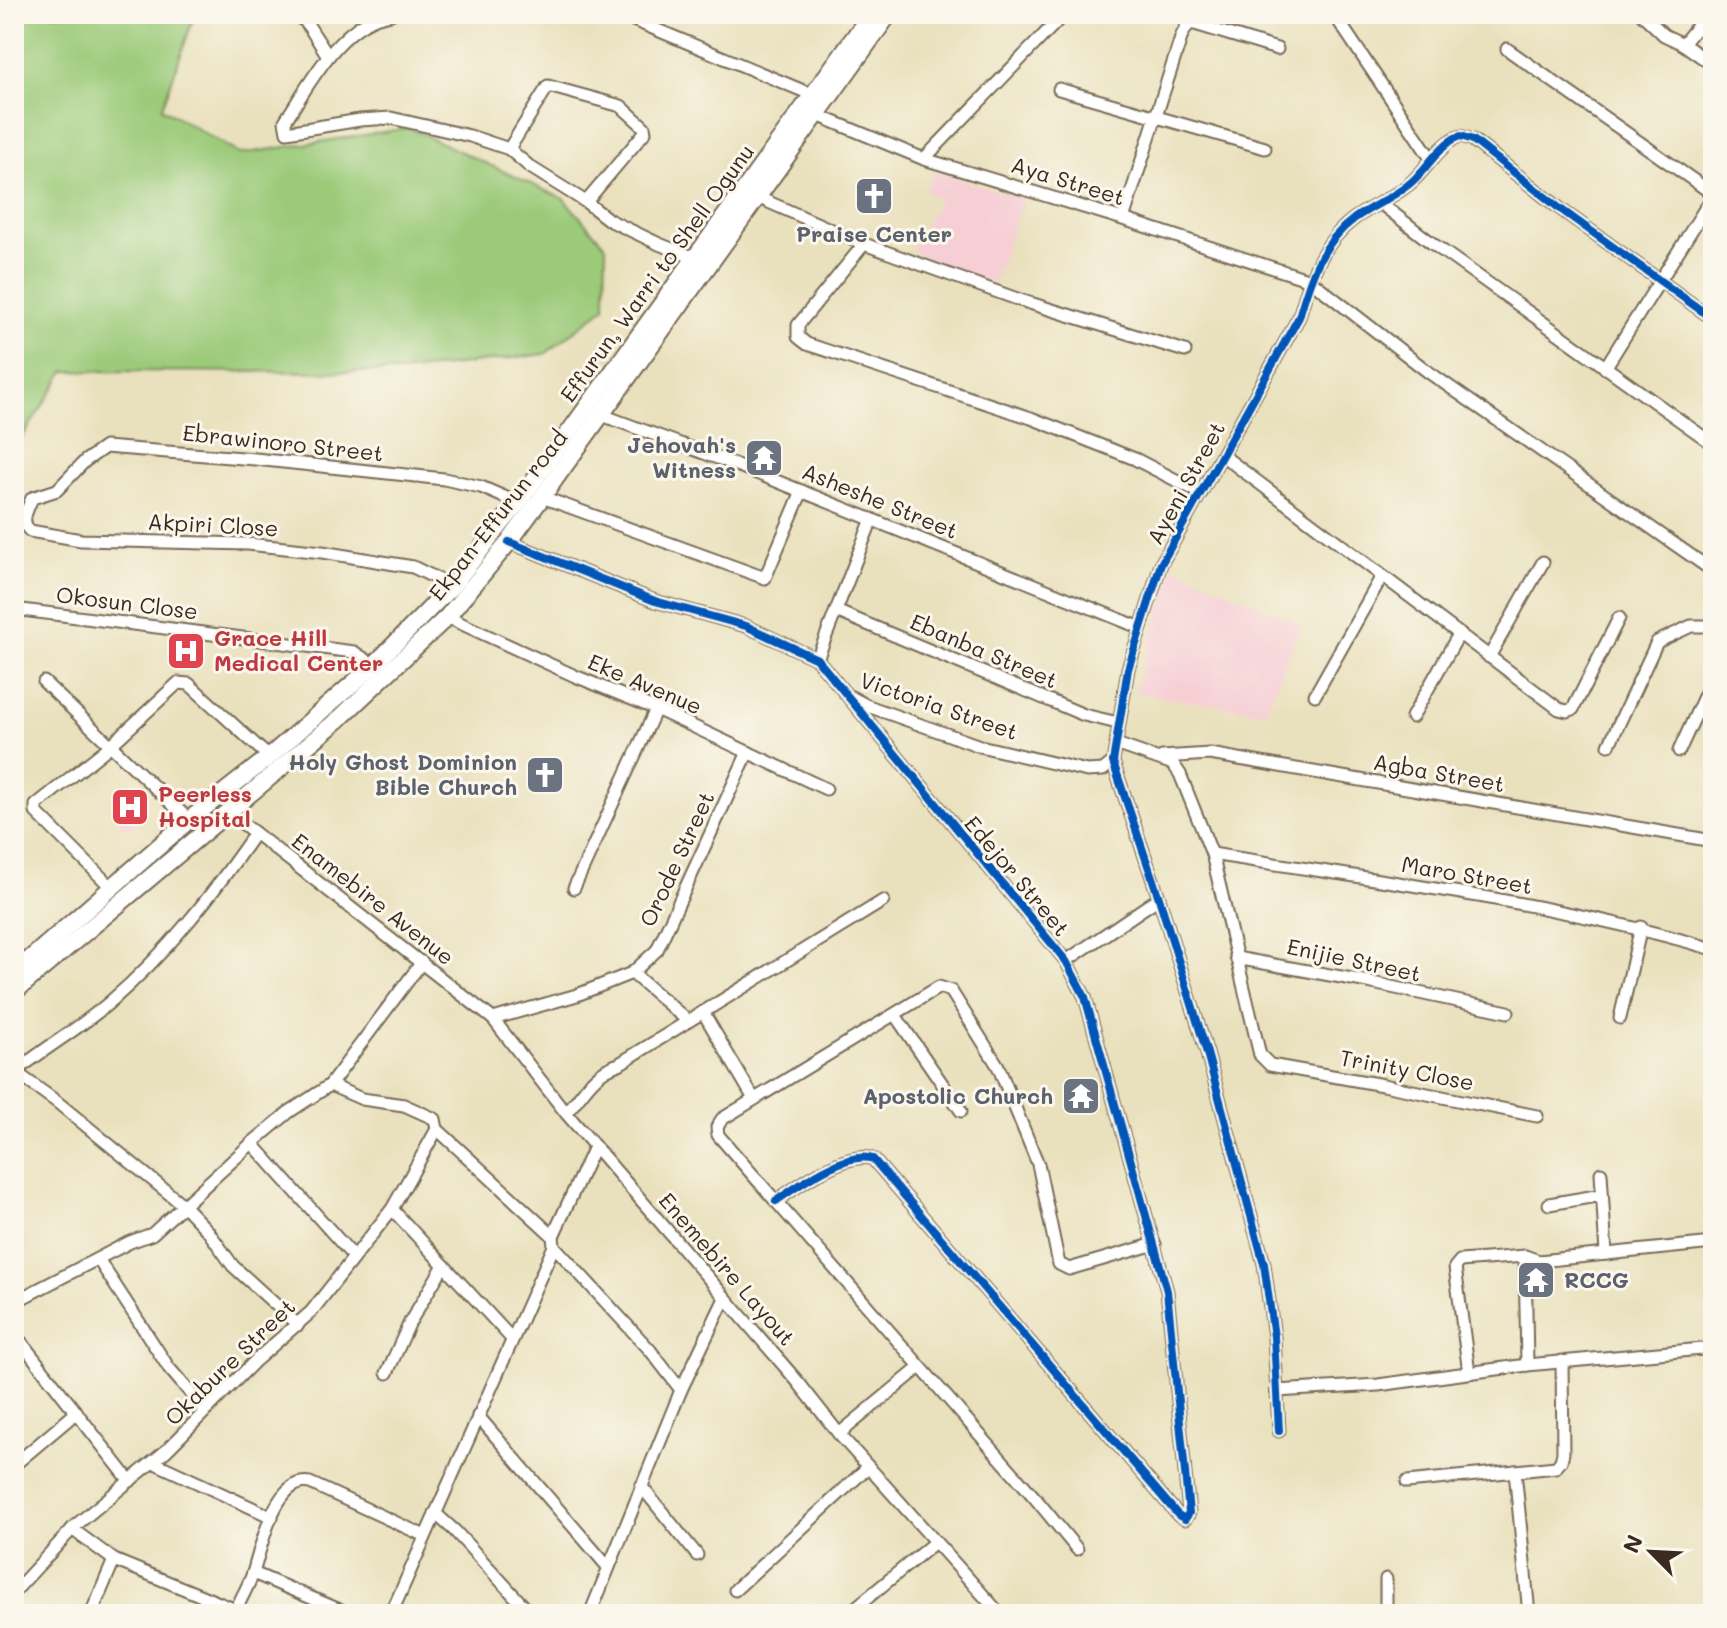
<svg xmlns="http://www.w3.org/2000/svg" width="1727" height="1628" font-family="Mali,sans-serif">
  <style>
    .built { fill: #f6cfd5 }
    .green { fill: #9bca79; stroke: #6b7a4c; stroke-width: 2 }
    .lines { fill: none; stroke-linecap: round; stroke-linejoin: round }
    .street-casing { stroke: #786a56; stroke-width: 15 }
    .secondary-casing { stroke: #786a56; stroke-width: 20 }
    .street { stroke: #fff; stroke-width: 11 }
    .secondary { stroke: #fff; stroke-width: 16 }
    .cycleway-casing { stroke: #fbf7ec; stroke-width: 13 }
    .cycleway { stroke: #0057b8; stroke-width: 8 }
    .labels { text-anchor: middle; stroke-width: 6; stroke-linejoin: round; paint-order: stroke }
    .street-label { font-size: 22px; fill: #3b2a1e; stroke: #fbf7ec }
    .worship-label { font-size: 22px; font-weight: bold; fill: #5b616d; stroke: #fbf7ec; text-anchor: end }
    .health-label { font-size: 22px; font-weight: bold; fill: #be3a42; stroke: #fbf7ec; text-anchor: start }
  </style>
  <rect width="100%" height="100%" fill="#fbf7ec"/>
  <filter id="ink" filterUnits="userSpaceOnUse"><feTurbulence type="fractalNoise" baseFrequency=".0125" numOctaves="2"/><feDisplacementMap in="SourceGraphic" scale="16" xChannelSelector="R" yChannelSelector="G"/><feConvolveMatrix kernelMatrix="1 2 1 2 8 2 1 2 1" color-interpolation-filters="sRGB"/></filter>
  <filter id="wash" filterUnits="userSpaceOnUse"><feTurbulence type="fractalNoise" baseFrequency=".006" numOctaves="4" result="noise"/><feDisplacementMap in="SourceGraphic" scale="32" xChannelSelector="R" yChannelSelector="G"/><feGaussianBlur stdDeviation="1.8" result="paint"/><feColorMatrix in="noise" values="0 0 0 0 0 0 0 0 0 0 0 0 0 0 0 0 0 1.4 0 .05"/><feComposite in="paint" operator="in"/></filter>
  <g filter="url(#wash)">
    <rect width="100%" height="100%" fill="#e9e1bd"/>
    <!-- built -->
    <g class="built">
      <polygon points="934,171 1023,199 994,283 939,266 911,250 939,200 925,191"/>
      <polygon points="1173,566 1301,625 1265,713 1135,693"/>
      <polygon points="135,787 150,802 136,815 140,819 128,830 110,811"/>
    </g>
    <!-- green -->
    <polygon class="green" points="14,14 195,14 162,108 240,154 409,128 564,199 606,246 605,307 545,354 401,372 65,371 14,450"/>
  </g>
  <g filter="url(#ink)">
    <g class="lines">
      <defs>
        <g id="street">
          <polyline points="294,14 306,22 328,56"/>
          <path d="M391,14C342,20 310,83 285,121L287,132L360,120L391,118L470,136L509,149L530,167L586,202L609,220L659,244L695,258"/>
          <polyline points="619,14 813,95"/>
          <polyline points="1334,14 1432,160"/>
          <polyline points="1642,14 1664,35 1683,44 1707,14"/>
          <polyline points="1683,44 1713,65"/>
          <polyline points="1507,49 1713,194"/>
          <polyline points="1059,89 1265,148"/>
          <polyline points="817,115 924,159 1123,219 1310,280 1427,371 1713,571"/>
          <polyline points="509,149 548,86 621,106 644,127 645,132 586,202"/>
          <polyline points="924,159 1064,14"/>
          <polyline points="757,197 864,244 1020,300 1185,351"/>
          <polyline points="1380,203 1433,244 1713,444"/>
          <polyline points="1123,219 1182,35 1188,24 1195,24 1277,49"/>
          <polyline points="864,244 798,325 798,337 807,344 1031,418 1135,459 1201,493"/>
          <polyline points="1605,368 1713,196"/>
          <polyline points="602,415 739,466 1141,628"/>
          <polyline points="1222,455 1559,709 1567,711 1573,709 1619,618"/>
          <polyline points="542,497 765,578 802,491"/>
          <path d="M509,542L655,601L746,626L817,659L1066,961L1085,997L1167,1291L1189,1513L1185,1519L1178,1515L873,1159C846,1150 798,1186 776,1201"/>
          <path d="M452,586L413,567L322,552L248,544L81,540L30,531C19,521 28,509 32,498L57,490L85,461L105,447L255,459L444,479L481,487L518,503"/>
          <polyline points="14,609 354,652 374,665"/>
          <polyline points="836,611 1084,715 1118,723"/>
          <polyline points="447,617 575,676 656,709 826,789"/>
          <polyline points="1489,657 1543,562"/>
          <polyline points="817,659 872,519"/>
          <polyline points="44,682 189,820"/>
          <polyline points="1315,695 1382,576"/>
          <polyline points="849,696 868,706 980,746 1087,771 1103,770 1113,762"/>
          <polyline points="1412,717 1459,634"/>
          <polyline points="1116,744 1173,764 1180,774 1212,854 1260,1055 1270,1065 1383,1085 1537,1116"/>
          <polyline points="1609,745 1657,642 1691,626 1705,626 1713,629"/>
          <polyline points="1679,751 1713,677"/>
          <polyline points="1162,757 1210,754 1713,841"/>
          <polyline points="228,812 493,1019 566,1113 798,1382 839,1434 1000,1614"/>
          <path d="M1212,854C1379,881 1550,901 1713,949"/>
          <polyline points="112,888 36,812 36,805 110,746 178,683 189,684 269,757"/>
          <polyline points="574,888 656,709"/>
          <polyline points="1236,958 1363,981 1508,1012"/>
          <polyline points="1066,961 1159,898"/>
          <polyline points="632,973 688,1021"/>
          <polyline points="703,1012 754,1099"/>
          <polyline points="895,1015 961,1111"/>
          <polyline points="1620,1018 1641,927"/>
          <polyline points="493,1019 577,995 632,973 657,950 748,752"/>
          <polyline points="14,1071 57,1102 183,1205 208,1231 233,1266 298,1325"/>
          <path d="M15,1072C46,1047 80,1028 110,1002C167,953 213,894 255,833"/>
          <polyline points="330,1085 362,1099 404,1105 435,1119 437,1129 553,1236"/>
          <path d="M566,1113C584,1093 593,1072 619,1064L883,901"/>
          <polyline points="252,1143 354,1257"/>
          <polyline points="1601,1173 1606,1254"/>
          <polyline points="1549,1204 1602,1195"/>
          <polyline points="392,1209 512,1339"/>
          <polyline points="554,1246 650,1350 681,1390"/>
          <polyline points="1525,1256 1527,1365"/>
          <polyline points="98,1259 169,1368 205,1410"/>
          <polyline points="14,1302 130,1242 152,1234 252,1143 289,1112 330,1085 422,962"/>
          <polyline points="14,1333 130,1481"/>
          <polyline points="387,1373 410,1322 444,1265"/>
          <polyline points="1469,1373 1455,1267 1460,1261 1525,1256 1539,1261 1713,1243"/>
          <polyline points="1276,1391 1378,1385 1527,1365 1713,1348"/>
          <polyline points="478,1416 608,1567"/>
          <path d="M1279,1431L1274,1337L1264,1264L1207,1053L1159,898L1113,762L1128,669L1161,564L1299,317C1310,278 1321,243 1355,218C1372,206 1392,198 1408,185C1425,172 1436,149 1455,138L1461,136L1473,140L1559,208L1713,319"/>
          <polyline points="839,1434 919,1368"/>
          <polyline points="153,1462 272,1517"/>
          <polyline points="14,1465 77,1412"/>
          <polyline points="1515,1471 1529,1614"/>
          <polyline points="1407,1482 1556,1467 1561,1461 1563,1453 1562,1361"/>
          <polyline points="641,1486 697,1555"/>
          <polyline points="435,1513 455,1531 531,1614"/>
          <polyline points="72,1529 114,1560 236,1610"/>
          <polyline points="1077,1549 1035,1498 718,1135 717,1127 722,1119 939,987 951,991 998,1066 1038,1164 1059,1264 1069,1269 1155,1244"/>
          <polyline points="253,1573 349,1614"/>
          <polyline points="1386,1579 1386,1614"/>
          <polyline points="735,1590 867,1468"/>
          <polyline points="14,1592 76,1525 167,1450 256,1360 311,1312 392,1209 437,1129"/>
          <polyline points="91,1614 114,1560"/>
          <path d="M234,1614C240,1600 248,1587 253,1573C261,1548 275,1476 310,1483L425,1536"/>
          <polyline points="391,1614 554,1246 553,1236 594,1147"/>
          <polyline points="590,1614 681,1390 725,1298"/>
          <polyline points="848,1614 935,1542"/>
        </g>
        <g id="secondary">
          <polyline points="14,973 189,820 269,757 374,665 452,586 518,503 871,14"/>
          <polyline points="14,992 339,719 447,617 509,542 542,497 889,14"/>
        </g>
      </defs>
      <!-- street casing -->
      <use href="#street" class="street-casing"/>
      <!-- secondary casing -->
      <use href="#secondary" class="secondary-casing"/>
      <!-- street -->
      <use href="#street" class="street"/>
      <!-- secondary -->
      <use href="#secondary" class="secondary"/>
      <defs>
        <g id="cycleway">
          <path d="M509,542L655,601L746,626L817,659L1066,961L1085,997L1167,1291L1189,1513L1185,1519L1178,1515L873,1159C846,1150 798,1186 776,1201"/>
          <path d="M1279,1431L1274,1337L1264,1264L1207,1053L1159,898L1113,762L1128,669L1161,564L1299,317C1310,278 1321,243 1355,218C1372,206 1392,198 1408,185C1425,172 1436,149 1455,138L1461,136L1473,140L1559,208L1713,319"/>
        </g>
      </defs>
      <!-- cycleway casing -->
      <use href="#cycleway" class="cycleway-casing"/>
      <!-- cycleway -->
      <use href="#cycleway" class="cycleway"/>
    </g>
  </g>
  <!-- icons -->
  <defs>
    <symbol id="church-square" viewBox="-11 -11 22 22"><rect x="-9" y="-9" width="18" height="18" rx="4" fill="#6b7280" stroke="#fbf7ec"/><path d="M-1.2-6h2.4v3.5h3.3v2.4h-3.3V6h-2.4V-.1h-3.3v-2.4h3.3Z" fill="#fff"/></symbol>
    <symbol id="temple-square" viewBox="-11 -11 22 22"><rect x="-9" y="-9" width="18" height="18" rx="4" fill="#6b7280" stroke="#fbf7ec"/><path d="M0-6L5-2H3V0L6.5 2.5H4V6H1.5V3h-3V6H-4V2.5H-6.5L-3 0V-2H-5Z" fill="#fff"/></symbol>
    <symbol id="hospital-square" viewBox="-11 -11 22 22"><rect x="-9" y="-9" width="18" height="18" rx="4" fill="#e0444e" stroke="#fbf7ec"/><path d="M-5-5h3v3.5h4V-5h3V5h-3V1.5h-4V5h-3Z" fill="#fff"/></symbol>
  </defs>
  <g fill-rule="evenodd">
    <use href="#church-square" x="852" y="174" width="44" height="44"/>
    <use href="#temple-square" x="742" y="436" width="44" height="44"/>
    <use href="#hospital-square" x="164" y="629" width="44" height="44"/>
    <use href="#church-square" x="523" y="753" width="44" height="44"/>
    <use href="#hospital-square" x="108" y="785" width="44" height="44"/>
    <use href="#temple-square" x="1059" y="1074" width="44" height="44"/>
    <use href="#temple-square" x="1514" y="1258" width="44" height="44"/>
  </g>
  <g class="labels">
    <!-- street labels -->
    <g class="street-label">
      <text transform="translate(1068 181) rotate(17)" y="8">Aya Street</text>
      <text transform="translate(657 273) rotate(-54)" y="8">Effurun, Warri to Shell Ogunu</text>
      <text transform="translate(283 443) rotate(6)" y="8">Ebrawinoro Street</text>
      <text transform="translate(1186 483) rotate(-61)" y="8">Ayeni Street</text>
      <text transform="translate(880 501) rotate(22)" y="8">Asheshe Street</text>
      <text transform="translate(498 515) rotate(-52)" y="8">Ekpan-Effurun road</text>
      <text transform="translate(213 525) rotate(3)" y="8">Akpiri Close</text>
      <text transform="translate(127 603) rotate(7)" y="8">Okosun Close</text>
      <text transform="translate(984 651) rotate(23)" y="8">Ebanba Street</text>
      <text transform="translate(645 684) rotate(23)" y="8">Eke Avenue</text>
      <text transform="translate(939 706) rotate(19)" y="8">Victoria Street</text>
      <text transform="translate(1439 773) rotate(10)" y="8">Agba Street</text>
      <text transform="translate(677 859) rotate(-65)" y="8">Orode Street</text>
      <text transform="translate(1467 875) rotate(10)" y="8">Maro Street</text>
      <text transform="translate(1017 876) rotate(50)" y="8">Edejor Street</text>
      <text transform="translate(373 899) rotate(38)" y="8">Enamebire Avenue</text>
      <text transform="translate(1354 960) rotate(12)" y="8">Enijie Street</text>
      <text transform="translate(1407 1070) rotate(11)" y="8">Trinity Close</text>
      <text transform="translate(727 1269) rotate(49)" y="8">Enemebire Layout</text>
      <text transform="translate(230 1362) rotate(-44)" y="8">Okabure Street</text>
    </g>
    <!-- worship labels -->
    <g class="worship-label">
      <text x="874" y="242" text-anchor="middle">Praise Center</text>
      <text x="736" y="453">Jehovah's<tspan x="736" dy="25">Witness</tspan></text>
      <text x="517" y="770">Holy Ghost Dominion<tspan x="517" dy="25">Bible Church</tspan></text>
      <text x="1053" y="1104">Apostolic Church</text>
      <text x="1564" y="1288" text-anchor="start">RCCG</text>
    </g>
    <!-- health labels -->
    <g class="health-label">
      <text x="214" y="646">Grace Hill<tspan x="214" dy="25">Medical Center</tspan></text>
      <text x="158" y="802">Peerless<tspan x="158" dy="25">Hospital</tspan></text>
    </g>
  </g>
  <!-- margin -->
  <rect width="1727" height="1628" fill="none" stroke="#fbf7ec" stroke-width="48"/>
  <!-- north arrow -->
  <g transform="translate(1651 1552) rotate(294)" stroke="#fbf7ec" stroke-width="6" paint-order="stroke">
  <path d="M0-6L14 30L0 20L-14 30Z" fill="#3b2a1e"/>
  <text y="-12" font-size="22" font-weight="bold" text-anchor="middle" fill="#3b2a1e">N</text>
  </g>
</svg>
